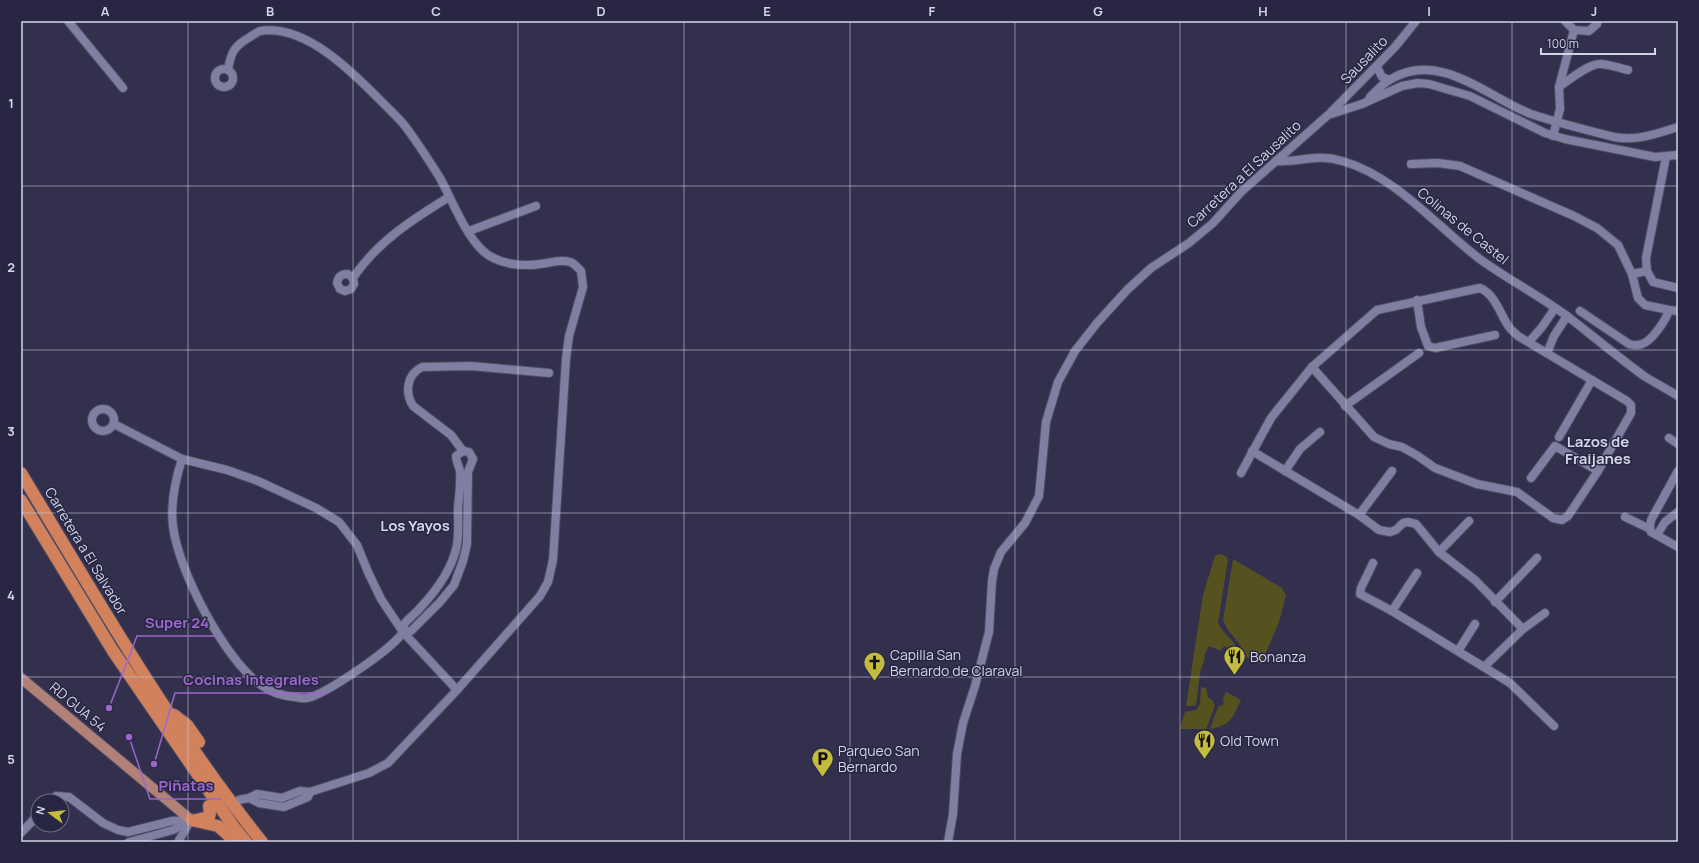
<svg xmlns="http://www.w3.org/2000/svg" width="1699" height="863" font-family="Manrope,sans-serif">
  <style>
    .green { fill: #555220 }
    .lines { fill: none; stroke-linecap: round; stroke-linejoin: round }
    .minor-casing { stroke: #4e4c65; stroke-width: 10 }
    .major-casing { stroke: #4e4c65; stroke-width: 12 }
    .highway-casing { stroke: #4e4c65; stroke-width: 14 }
    .minor { stroke: #807fa2; stroke-width: 8 }
    .major { stroke: #b18178; stroke-width: 10 }
    .highway { stroke: #d1825c; stroke-width: 12 }
    .grid { fill: none; stroke: #d4d4e7; stroke-width: 1; stroke-opacity: 0.55 }
    .labels { text-anchor: middle; stroke-width: 3; stroke-linejoin: round; paint-order: stroke }
    .street-label { font-size: 14px; fill: #d4d4e7; stroke: #282642 }
    .poi-label { font-size: 14px; fill: #d4d4e7; stroke: #282642; text-anchor: start }
    .neighbourhood-label { font-size: 15px; font-weight: bold; fill: #d4d4e7; stroke: #282642 }
    .leader { fill: none; stroke: #9a67cd; stroke-width: 1.5 }
    .callout-dot { fill: #9a67cd; stroke: #282642; stroke-width: 1.5 }
    .callout-label { font-size: 15px; text-anchor: middle; font-weight: bold; fill: #9a67cd; stroke: #282642; stroke-width: 3; stroke-linejoin: round; paint-order: stroke }
    .neatline { fill: none; stroke: #d4d4e7; stroke-width: 1.5 }
    .grid-label { font-size: 13px; text-anchor: middle; font-weight: bold; fill: #d4d4e7 }
  </style>
  <rect width="100%" height="100%" fill="#32304d"/>
  <!-- green -->
  <g class="green">
    <path d="M1220,554L1227,557L1228,560L1218,623C1222,633 1234,639 1237,650L1236,652L1224,646L1221,651L1209,646L1204,656L1205,657L1200,673L1196,705L1193,706H1186L1203,595L1214,559L1216,555Z"/>
    <polygon points="1233,559 1282,588 1286,595 1279,622 1261,664 1239,653 1241,646 1228,630 1223,620"/>
    <polygon points="1201,687 1206,688 1208,697 1213,701 1215,706 1206,729 1180,729 1185,712 1196,710 1200,704"/>
    <path d="M1226,692L1241,700C1232,718 1232,725 1210,729L1218,707L1224,704L1223,698Z"/>
  </g>
  <g class="lines">
    <defs>
      <g id="minor">
        <polyline points="68,21 123,88"/>
        <polyline points="1565,21 1574,30 1589,31 1597,24 1598,21"/>
        <polyline points="1377,67 1382,77 1389,80"/>
        <circle cx="224" cy="78" r="9"/>
        <path d="M228,70C231,52 234,46 250,37C253,35 257,32 260,31C307,24 354,74 384,104C392,112 402,121 408,130C419,145 430,162 440,178C452,200 465,234 483,251C497,264 522,267 540,264C551,263 560,259 570,262C574,263 578,268 581,271L583,287L569,336L566,359L553,560L548,582L540,596L457,690L388,763L369,773L310,792L300,791L282,798L257,794L249,798L239,800"/>
        <path d="M1559,87C1569,80 1588,64 1600,64C1609,64 1619,68 1628,70"/>
        <path d="M1370,97C1377,90 1384,82 1393,78C1441,51 1489,98 1531,114C1558,123 1586,130 1614,137C1637,141 1656,134 1678,127"/>
        <polyline points="1331,112 1395,47 1416,21"/>
        <polyline points="1553,136 1560,109 1559,87 1574,30"/>
        <polyline points="1666,157 1646,258 1647,271 1653,282 1678,288"/>
        <path d="M1276,161C1299,163 1316,153 1342,161C1396,176 1437,227 1481,260C1509,280 1540,296 1567,316C1593,336 1618,357 1644,376C1655,383 1667,389 1678,396"/>
        <polyline points="1411,164 1438,163 1460,166 1574,216 1597,228 1618,245 1632,274 1638,298 1645,305 1669,310 1678,311"/>
        <polyline points="469,231 536,206"/>
        <polyline points="1632,274 1647,271"/>
        <path d="M353,278L348,274C341,274 338,277 337,283L340,289L345,291L351,289L354,284L353,278C377,242 413,219 449,197"/>
        <path d="M1480,288C1495,294 1500,314 1509,327C1511,330 1515,333 1518,336L1627,401L1631,405V413L1598,471L1568,516L1562,520L1553,518L1517,492L1477,484L1435,468L1418,456L1402,447L1389,444L1374,437L1312,367L1377,310Z"/>
        <polyline points="1417,300 1421,327 1428,346 1435,348 1495,335"/>
        <path d="M1580,311L1629,344C1634,345 1637,346 1642,344C1652,341 1666,320 1669,310"/>
        <polyline points="1529,342 1542,327 1555,308"/>
        <polyline points="1547,353 1554,336 1567,316"/>
        <polyline points="1345,406 1419,353"/>
        <circle cx="103" cy="420" r="11"/>
        <polyline points="114,424 182,459 227,470 258,481 316,508 339,522 357,545 368,572 381,599 403,632 457,690"/>
        <polyline points="1559,437 1592,380"/>
        <polyline points="1669,438 1678,444"/>
        <path d="M463,451L451,435L413,406C405,393 406,375 422,367L471,366L549,373"/>
        <polyline points="1252,451 1359,515 1379,530 1390,532 1396,530 1403,523 1408,522 1416,524 1439,552 1475,580 1523,629"/>
        <path d="M182,459C175,481 170,503 173,526C178,570 224,659 261,685C270,692 284,696 295,697C299,698 304,699 307,698C325,695 395,647 403,632C404,629 403,626 405,623C409,618 416,613 420,608C437,590 452,570 457,545C459,533 458,520 458,508C459,496 461,483 460,471C459,466 456,462 456,456L463,451L469,452L473,459L468,472L467,544L463,561L454,585L440,602L411,631L403,632"/>
        <polyline points="1285,471 1300,449 1320,432"/>
        <polyline points="1678,471 1651,520 1650,526 1651,532 1678,547"/>
        <polyline points="1241,473 1271,418 1312,367"/>
        <polyline points="1531,478 1555,446 1598,471"/>
        <polyline points="1359,515 1392,471"/>
        <polyline points="1625,517 1650,529"/>
        <polyline points="1657,535 1665,522 1678,512"/>
        <polyline points="1439,552 1469,521"/>
        <polyline points="1373,563 1361,588 1360,594 1392,611 1510,683 1554,726"/>
        <polyline points="1495,602 1537,558"/>
        <polyline points="1392,611 1417,573"/>
        <polyline points="1458,651 1475,624"/>
        <polyline points="1484,667 1523,629 1545,613"/>
        <polyline points="249,798 259,803 284,807 308,797 310,792"/>
        <polyline points="51,801 56,796 69,797 103,823 118,830 128,832 172,821 191,820"/>
        <polyline points="21,833 38,815"/>
        <polyline points="129,842 173,830 191,820"/>
        <polyline points="178,842 189,823"/>
        <polyline points="948,842 953,814 957,754 963,723 975,686 989,632 992,581 994,569 1001,552 1025,523 1039,496 1046,422 1058,382 1075,351 1097,323 1127,290 1151,268 1189,243 1213,223 1241,192 1328,115 1362,104 1402,86 1418,83 1429,84 1470,96 1545,133 1565,139 1655,157 1678,155"/>
      </g>
      <polyline id="major" points="21,678 191,820"/>
      <g id="highway">
        <path d="M21,473C97,599 170,727 262,842"/>
        <polyline points="21,500 113,651 233,826 246,842"/>
        <polyline points="174,715 187,725 199,742"/>
        <polyline points="191,820 218,826 235,841"/>
        <polyline points="196,820 209,817 210,813 209,806"/>
      </g>
    </defs>
    <!-- minor casing -->
    <use href="#minor" class="minor-casing"/>
    <!-- major casing -->
    <use href="#major" class="major-casing"/>
    <!-- highway casing -->
    <use href="#highway" class="highway-casing"/>
    <!-- minor -->
    <use href="#minor" class="minor"/>
    <!-- major -->
    <use href="#major" class="major"/>
    <!-- highway -->
    <use href="#highway" class="highway"/>
  </g>
  <!-- grid -->
  <path class="grid" d="M188,21V842M353,21V842M518,21V842M684,21V842M850,21V842M1015,21V842M1180,21V842M1346,21V842M1512,21V842M21,186H1678M21,350H1678M21,513H1678M21,677H1678"/>
  <!-- icons -->
  <defs>
    <symbol id="restaurant-pin" viewBox="-11 -11 22 30"><path d="M0 17L-7.5 6A9.5 9.5 0 1 1 7.5 6Z" fill="#c4bc3e" stroke="#282642"/><path d="M-5-6h1v4h1v-4h1v4h1v-4h1v5L-1.5 .5V6h-2V.5L-5-1ZM5-6V6H3V1.5H1.5Q1.5-4 5-6Z" fill="#111"/></symbol>
    <symbol id="church-pin" viewBox="-11 -11 22 30"><path d="M0 17L-7.5 6A9.5 9.5 0 1 1 7.5 6Z" fill="#c4bc3e" stroke="#282642"/><path d="M-1.2-6h2.4v3.5h3.3v2.4h-3.3V6h-2.4V-.1h-3.3v-2.4h3.3Z" fill="#111"/></symbol>
    <symbol id="parking-pin" viewBox="-11 -11 22 30"><path d="M0 17L-7.5 6A9.5 9.5 0 1 1 7.5 6Z" fill="#c4bc3e" stroke="#282642"/><path d="M-3.5-5.5H1a3.5 3.5 0 0 1 0 7H-1V5.5H-3.5ZM-1-3.4V-.6H.8a1.4 1.4 0 0 0 0-2.8Z" fill="#111"/></symbol>
  </defs>
  <g fill-rule="evenodd">
    <use href="#restaurant-pin" x="1222" y="644" width="25" height="34"/>
    <use href="#church-pin" x="862" y="650" width="25" height="34"/>
    <use href="#restaurant-pin" x="1192" y="728" width="25" height="34"/>
    <use href="#parking-pin" x="810" y="746" width="25" height="34"/>
  </g>
  <g class="labels">
    <!-- street labels -->
    <g class="street-label">
      <text transform="translate(1364 60) rotate(-46)" y="5">Sausalito</text>
      <text transform="translate(1244 174) rotate(-43)" y="5">Carretera a El Sausalito</text>
      <text transform="translate(1463 226) rotate(39)" y="5">Colinas de Castel</text>
      <text transform="translate(86 551) rotate(59)" y="5">Carretera a El Salvador</text>
      <text transform="translate(78 707) rotate(40)" y="5">RD GUA 54</text>
    </g>
    <!-- poi labels -->
    <g class="poi-label">
      <text x="890" y="660">Capilla San<tspan x="890" dy="16">Bernardo de Claraval</tspan></text>
      <text x="1250" y="662">Bonanza</text>
      <text x="1220" y="746">Old Town</text>
      <text x="838" y="756">Parqueo San<tspan x="838" dy="16">Bernardo</tspan></text>
    </g>
    <!-- neighbourhood labels -->
    <g class="neighbourhood-label">
      <text x="1598" y="447">Lazos de<tspan x="1598" dy="17">Fraijanes</tspan></text>
      <text x="415" y="531">Los Yayos</text>
    </g>
  </g>
  <!-- callouts -->
  <path class="leader" d="M109 708L137 636H217M154 764L175 693H327M129 737L150 799H221"/>
  <g class="callout-dot">
    <circle cx="109" cy="708" r="4"/>
    <circle cx="154" cy="764" r="4"/>
    <circle cx="129" cy="737" r="4"/>
  </g>
  <g class="callout-label">
    <text x="177" y="628">Super 24</text>
    <text x="251" y="685">Cocinas Integrales</text>
    <text x="186" y="791">Piñatas</text>
  </g>
  <!-- border -->
  <rect width="1699" height="863" fill="none" stroke="#282642" stroke-width="44"/>
  <!-- north arrow -->
  <g transform="translate(50 813) rotate(285)"><circle r="19" fill="#282642" stroke="#6d6c84"/>
  <path d="M0-3L7 15L0 10L-7 15Z" fill="#c4bc3e"/>
  <text y="-6" font-size="11" font-weight="bold" text-anchor="middle" fill="#d4d4e7">N</text>
  </g>
  <!-- scale -->
  <path d="M1541 48v6h114v-6" fill="none" stroke="#d4d4e7" stroke-width="2"/>
  <text x="1547" y="48" font-size="12" fill="#d4d4e7" stroke="#282642" stroke-width="3" paint-order="stroke">100 m</text>
  <rect x="22" y="22" width="1655" height="819" class="neatline"/>
  <g class="grid-label">
    <text x="105" y="16">A</text>
    <text x="270" y="16">B</text>
    <text x="436" y="16">C</text>
    <text x="601" y="16">D</text>
    <text x="767" y="16">E</text>
    <text x="932" y="16">F</text>
    <text x="1098" y="16">G</text>
    <text x="1263" y="16">H</text>
    <text x="1429" y="16">I</text>
    <text x="1594" y="16">J</text>
    <text x="11" y="108">1</text>
    <text x="11" y="272">2</text>
    <text x="11" y="436">3</text>
    <text x="11" y="600">4</text>
    <text x="11" y="764">5</text>
  </g>
</svg>
